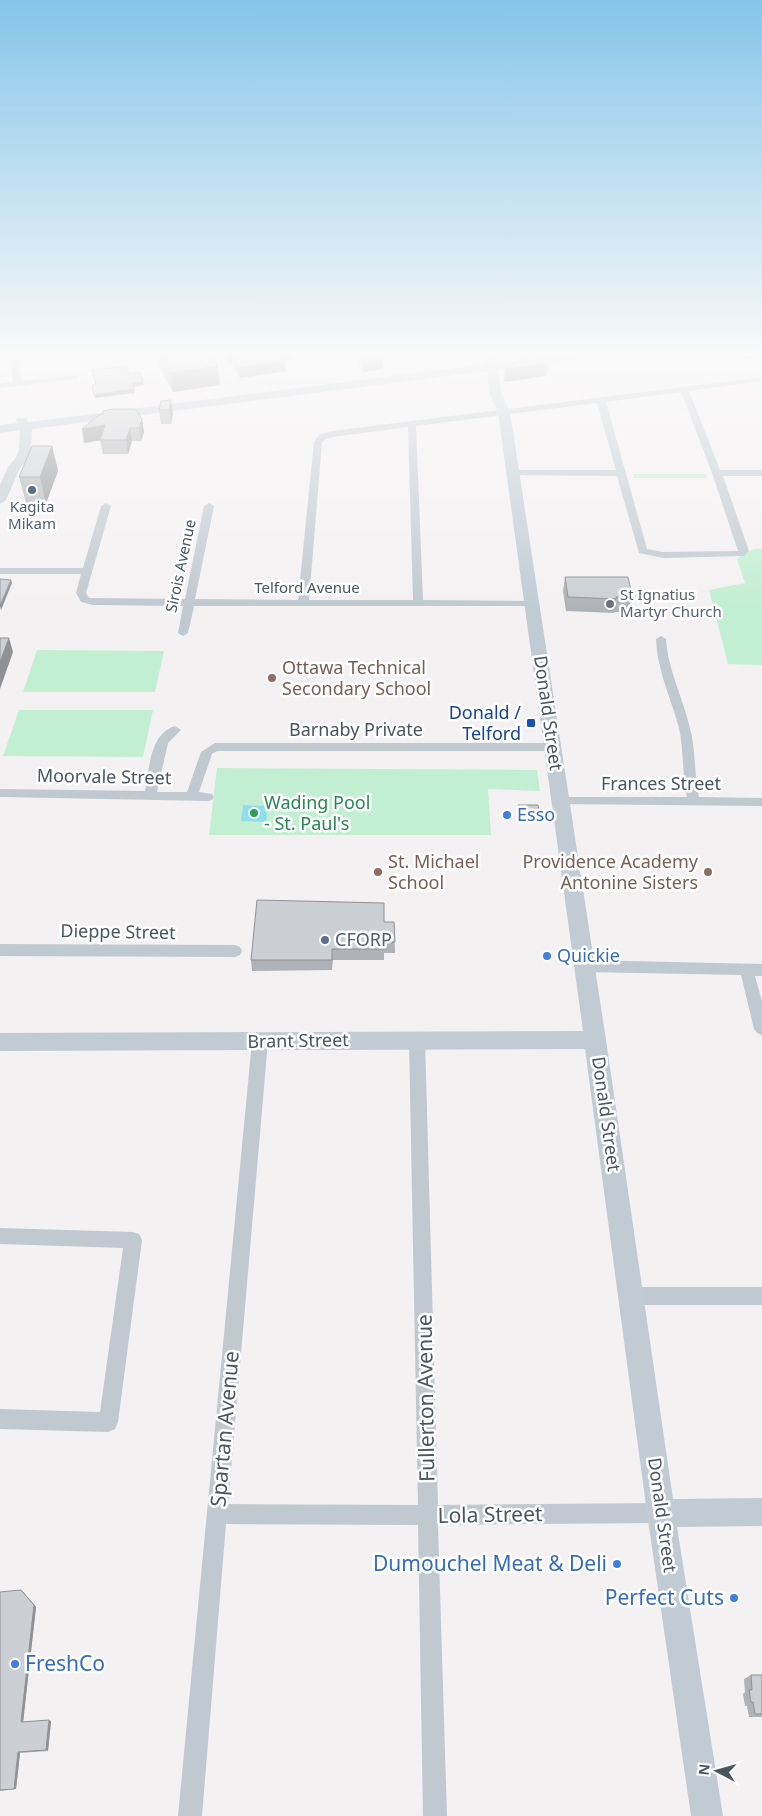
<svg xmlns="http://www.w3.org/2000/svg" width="762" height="1816" font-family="'Noto Sans',sans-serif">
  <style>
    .green { fill: #c2efd1 }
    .water { fill: #90deeb }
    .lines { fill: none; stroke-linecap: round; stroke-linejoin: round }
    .street { fill: #c0c9d0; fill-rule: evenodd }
    .secondary { fill: #c0cbd4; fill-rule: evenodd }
    .wall { fill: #afb2b6 }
    .shaded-wall { fill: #8f9194 }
    .building { fill: #cccfd4; stroke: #8f9194 }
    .service-dot { fill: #5c6f8a; stroke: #fff; stroke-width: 2 }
    .worship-dot { fill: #6b7280; stroke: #fff; stroke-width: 2 }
    .education-dot { fill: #8d6e63; stroke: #fff; stroke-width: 2 }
    .transit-dot { fill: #1a4fb4; stroke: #fff; stroke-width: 2 }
    .leisure-dot { fill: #2e9e5b; stroke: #fff; stroke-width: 2 }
    .shop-dot { fill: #3f7fe0; stroke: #fff; stroke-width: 2 }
    .labels { text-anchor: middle; stroke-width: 5; stroke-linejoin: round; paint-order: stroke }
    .far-service-label { font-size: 15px; fill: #4e5e75; stroke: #fff }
    .far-street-label { font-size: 15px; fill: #49565f; stroke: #fff }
    .far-worship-label { font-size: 15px; fill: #5b616d; stroke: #fff; text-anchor: start }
    .education-label { font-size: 18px; fill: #785e54; stroke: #fff; text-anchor: start }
    .transit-label { font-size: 18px; fill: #164399; stroke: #fff; text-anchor: end }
    .street-label { font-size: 18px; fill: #49565f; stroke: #fff }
    .leisure-label { font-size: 18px; fill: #27864d; stroke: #fff; text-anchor: start }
    .shop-label { font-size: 18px; fill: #366cbe; stroke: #fff; text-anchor: start }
    .service-label { font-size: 18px; fill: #4e5e75; stroke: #fff; text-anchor: start }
    .near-street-label { font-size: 21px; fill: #49565f; stroke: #fff }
    .near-shop-label { font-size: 21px; fill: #366cbe; stroke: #fff; text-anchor: end }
  </style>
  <rect width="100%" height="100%" fill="#f4f1f2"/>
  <!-- green -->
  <g class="green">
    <polygon points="633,474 706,474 707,478 634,478"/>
    <polygon points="754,549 762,549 762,665 728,664 709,590 745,583 737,559"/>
    <polygon points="37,650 164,651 155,692 23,692"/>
    <polygon points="19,710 153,710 143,757 3,756"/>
    <polygon points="217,768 537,770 540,791 488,789 491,835 209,835"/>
  </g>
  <!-- water -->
  <polygon class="water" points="243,805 268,806 266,822 241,821"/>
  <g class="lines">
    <!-- street -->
    <g class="street">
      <polygon points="11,356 19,356 21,381 75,375 79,377 75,379 0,388 0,384 13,382"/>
      <path d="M762,377V381L689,391L720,470H762V476H723L749,551L744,556L663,558L639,553L617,476L510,475L508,473L513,470H616L597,403L416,426L423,600L533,601L537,602L538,604L537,606H194L188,633L183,636L178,633L183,606L93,605L81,602L76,593L81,574H0V568H83L101,506L106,503L111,506L86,593L89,598L185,599L204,506L209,503L214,506L195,599L298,600L314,442L319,435L332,431ZM681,392L712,473L738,551L663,552L647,549L606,402ZM408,427L413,600H309L322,442L325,439L333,437Z"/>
      <path d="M661,636L666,639C668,670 683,698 690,728C696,751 694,775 699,797L762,798V806L556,804L554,801L556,798L560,797H687C682,775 684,751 679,728C671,698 657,670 656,639Z"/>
      <path d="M175,726L181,730L168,743L157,792H187L201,752L215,743H553L559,747L553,751H217L212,754L199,792L212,794L214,797L212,800L208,801L0,797V789L145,791C149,770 150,733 175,726Z"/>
      <polygon points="0,944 235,945 240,947 242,951 240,955 235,957 0,956"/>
      <polygon points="584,960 762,964 762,976 755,976 762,1001 762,1035 757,1033 754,1029 741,975 584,972 579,970 577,966 579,962"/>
      <polygon points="417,1033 422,1035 425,1039 438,1505 661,1503 668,1506 671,1513 668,1520 661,1523 438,1525 447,1816 423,1816 418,1525 226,1524 202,1816 178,1816 252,1041 255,1037 260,1035 265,1037 268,1041 228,1504 418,1505 409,1039 412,1035"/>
      <polygon points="0,1228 133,1232 139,1234 142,1240 118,1422 115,1429 108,1432 0,1429 0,1409 100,1412 123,1248 0,1244"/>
      <polygon points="631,1287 762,1287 762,1305 631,1305 625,1302 622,1296 625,1290"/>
    </g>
    <!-- secondary -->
    <polygon class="secondary" points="486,356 496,356 497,363 554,356 584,356 579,359 498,370 501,392 510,412 606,1040 673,1499 762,1498 762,1526 677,1527 723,1816 691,1816 647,1513 585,1049 0,1051 0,1033 583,1031 498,412 489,392 487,371 32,429 31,450 27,460 20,468 6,500 0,504 0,485 8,467 15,459 19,450 20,430 0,433 0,425 18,423 16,420 18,418 26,418 29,422 486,364"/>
  </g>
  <!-- wall -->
  <g class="wall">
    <polygon points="154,356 212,356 220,385 173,392"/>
    <polygon points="224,356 295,356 295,359 285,360 286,371 240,378 234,367 233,362 228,363"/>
    <polygon points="357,356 381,356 383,369 364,372 357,361"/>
    <polygon points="735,356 762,356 746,359 736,359"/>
    <polygon points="171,400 173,413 171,424 161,424 159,410"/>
    <polygon points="142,419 144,432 141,441 132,441 128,454 103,454 100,440 84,443"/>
    <polygon points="52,446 58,471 46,503 26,503 19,477"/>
    <polygon points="565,577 632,595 629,610 622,609 622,612 614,612 614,613 566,611 563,591"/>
    <polygon points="518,805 540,816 539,820 519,820 518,808"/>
    <polygon points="384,922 394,922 395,953 384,953 384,960 333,960 332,970 252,971 251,960"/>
    <polygon points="0,1592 23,1592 36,1607 23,1722 51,1721 48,1751 20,1753 16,1789 0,1791"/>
    <polygon points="751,1675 762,1675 762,1717 749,1717 747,1706 745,1706 743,1694 745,1692 744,1679"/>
  </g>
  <!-- shaded-wall -->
  <g class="shaded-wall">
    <polygon points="227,356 233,356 233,362 228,363"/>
    <polygon points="280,356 295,356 295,359 280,361"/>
    <polygon points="747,356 762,356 762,357 746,359"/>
    <polygon points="383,359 383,369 364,372 363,362"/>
    <polygon points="285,361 286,371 240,378 239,368"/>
    <polygon points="548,364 546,376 504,382 505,369"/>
    <polygon points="218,366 220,385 173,392 171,373"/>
    <polygon points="143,382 144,385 133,387 132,383"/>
    <polygon points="134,389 135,393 95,398 94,395"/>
    <polygon points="171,400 173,413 171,424 169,410"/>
    <polygon points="142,419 144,432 141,441 139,428"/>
    <polygon points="105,425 108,439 84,443 82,429"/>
    <polygon points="130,428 132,441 128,454 126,440"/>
    <polygon points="52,446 58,471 46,503 40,477"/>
    <polygon points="11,580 12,583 1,610 0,606"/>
    <polygon points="9,638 13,652 0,689 0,662"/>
    <polygon points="21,1590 36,1607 23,1723 21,1722"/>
    <polygon points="49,1720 51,1721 48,1751 46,1750"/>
    <polygon points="18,1752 20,1753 16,1789 14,1789"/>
  </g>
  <!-- building -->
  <g class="building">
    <polygon points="161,356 212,356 218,366 171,373"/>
    <polygon points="233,356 282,356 285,361 239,368 233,358"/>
    <polygon points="360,356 381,356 383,359 363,362"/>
    <polygon points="527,356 541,356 548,364 505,369"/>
    <polygon points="126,366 129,374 140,372 143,382 132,383 134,389 94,395 92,385 96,384 92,370"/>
    <polygon points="171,400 169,410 159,410 161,401"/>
    <polygon points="112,409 134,409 137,411 142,419 139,428 130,428 126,440 100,440 105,425 82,429 97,416 103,414 103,411"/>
    <polygon points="32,446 52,446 40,477 19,477"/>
    <polygon points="565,577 628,577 632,595 624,595 624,597 616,597 616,599 568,597"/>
    <polygon points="0,579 11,580 0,606"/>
    <polygon points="0,638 9,638 0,662"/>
    <polygon points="518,805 538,805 540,816 519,816"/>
    <polygon points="257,900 384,903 384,922 394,922 395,942 384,942 384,949 332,949 332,960 251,960"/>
    <polygon points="21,1590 34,1605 21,1722 49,1720 46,1750 18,1752 14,1789 0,1790 0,1592"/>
    <polygon points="751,1675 762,1675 762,1714 755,1714 753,1702 751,1702 749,1690 752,1690"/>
  </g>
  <!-- sky -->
  <linearGradient id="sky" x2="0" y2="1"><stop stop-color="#85c5e9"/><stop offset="0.58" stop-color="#faf9f9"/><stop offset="1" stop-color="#faf9f9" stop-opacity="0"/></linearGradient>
  <rect width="762" height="610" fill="url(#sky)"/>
  <!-- markers -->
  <g class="service-dot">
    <circle cx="32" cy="490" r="5"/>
    <circle cx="325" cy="940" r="5"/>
  </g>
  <circle class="worship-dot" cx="610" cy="604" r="5"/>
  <g class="education-dot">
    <circle cx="272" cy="678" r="5"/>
    <circle cx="378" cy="872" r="5"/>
    <circle cx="708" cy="872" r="5"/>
  </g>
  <rect class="transit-dot" x="526" y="718" width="10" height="10" rx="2.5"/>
  <circle class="leisure-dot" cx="254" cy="813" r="5"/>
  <g class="shop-dot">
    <circle cx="507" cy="815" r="5"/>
    <circle cx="547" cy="956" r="5"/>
    <circle cx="617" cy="1564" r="5"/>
    <circle cx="734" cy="1598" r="5"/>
    <circle cx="15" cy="1664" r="5"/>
  </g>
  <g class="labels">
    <!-- far-service labels -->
    <g class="far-service-label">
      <text x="32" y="512">Kagita<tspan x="32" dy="17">Mikam</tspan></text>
    </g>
    <!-- far-street labels -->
    <g class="far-street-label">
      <text transform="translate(181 566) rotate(-78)" y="5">Sirois Avenue</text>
      <text x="307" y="593">Telford Avenue</text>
    </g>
    <!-- far-worship labels -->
    <g class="far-worship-label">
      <text x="620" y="600">St Ignatius<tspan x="620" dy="17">Martyr Church</tspan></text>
    </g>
    <!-- education labels -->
    <g class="education-label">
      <text x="282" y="674">Ottawa Technical<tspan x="282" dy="21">Secondary School</tspan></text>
      <text x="388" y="868">St. Michael<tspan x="388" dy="21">School</tspan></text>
      <text x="698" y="868" text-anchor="end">Providence Academy<tspan x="698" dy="21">Antonine Sisters</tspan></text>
    </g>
    <!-- transit labels -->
    <g class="transit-label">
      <text x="521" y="719">Donald /<tspan x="521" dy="21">Telford</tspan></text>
    </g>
    <!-- street labels -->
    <g class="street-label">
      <text transform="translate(548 713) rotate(82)" y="6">Donald Street</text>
      <text x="356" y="736">Barnaby Private</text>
      <text transform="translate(104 777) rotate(1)" y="6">Moorvale Street</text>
      <text x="661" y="790">Frances Street</text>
      <text transform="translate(118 932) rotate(1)" y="6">Dieppe Street</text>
      <text transform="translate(298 1041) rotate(-1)" y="6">Brant Street</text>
      <text transform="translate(606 1114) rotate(82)" y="6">Donald Street</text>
      <text transform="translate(662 1515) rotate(82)" y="6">Donald Street</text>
    </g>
    <!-- leisure labels -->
    <g class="leisure-label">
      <text x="264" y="809">Wading Pool<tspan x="264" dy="21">- St. Paul's</tspan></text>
    </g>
    <!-- shop labels -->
    <g class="shop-label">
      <text x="517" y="821">Esso</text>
      <text x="557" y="962">Quickie</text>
    </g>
    <!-- service labels -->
    <g class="service-label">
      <text x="335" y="946">CFORP</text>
    </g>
    <!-- near-street labels -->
    <g class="near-street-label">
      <text transform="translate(426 1398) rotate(-91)" y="7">Fullerton Avenue</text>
      <text transform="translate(225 1429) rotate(-85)" y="7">Spartan Avenue</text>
      <text transform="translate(490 1515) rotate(-1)" y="7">Lola Street</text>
    </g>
    <!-- near-shop labels -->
    <g class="near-shop-label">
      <text x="607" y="1571">Dumouchel Meat &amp; Deli</text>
      <text x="724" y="1605">Perfect Cuts</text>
      <text x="25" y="1671" text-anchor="start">FreshCo</text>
    </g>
  </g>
  <!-- north arrow -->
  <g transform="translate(717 1771) rotate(276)" stroke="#ffffff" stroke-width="4" paint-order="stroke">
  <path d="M0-4L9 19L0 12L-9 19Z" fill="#49565f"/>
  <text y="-8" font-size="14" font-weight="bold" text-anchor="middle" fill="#49565f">N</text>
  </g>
</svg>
